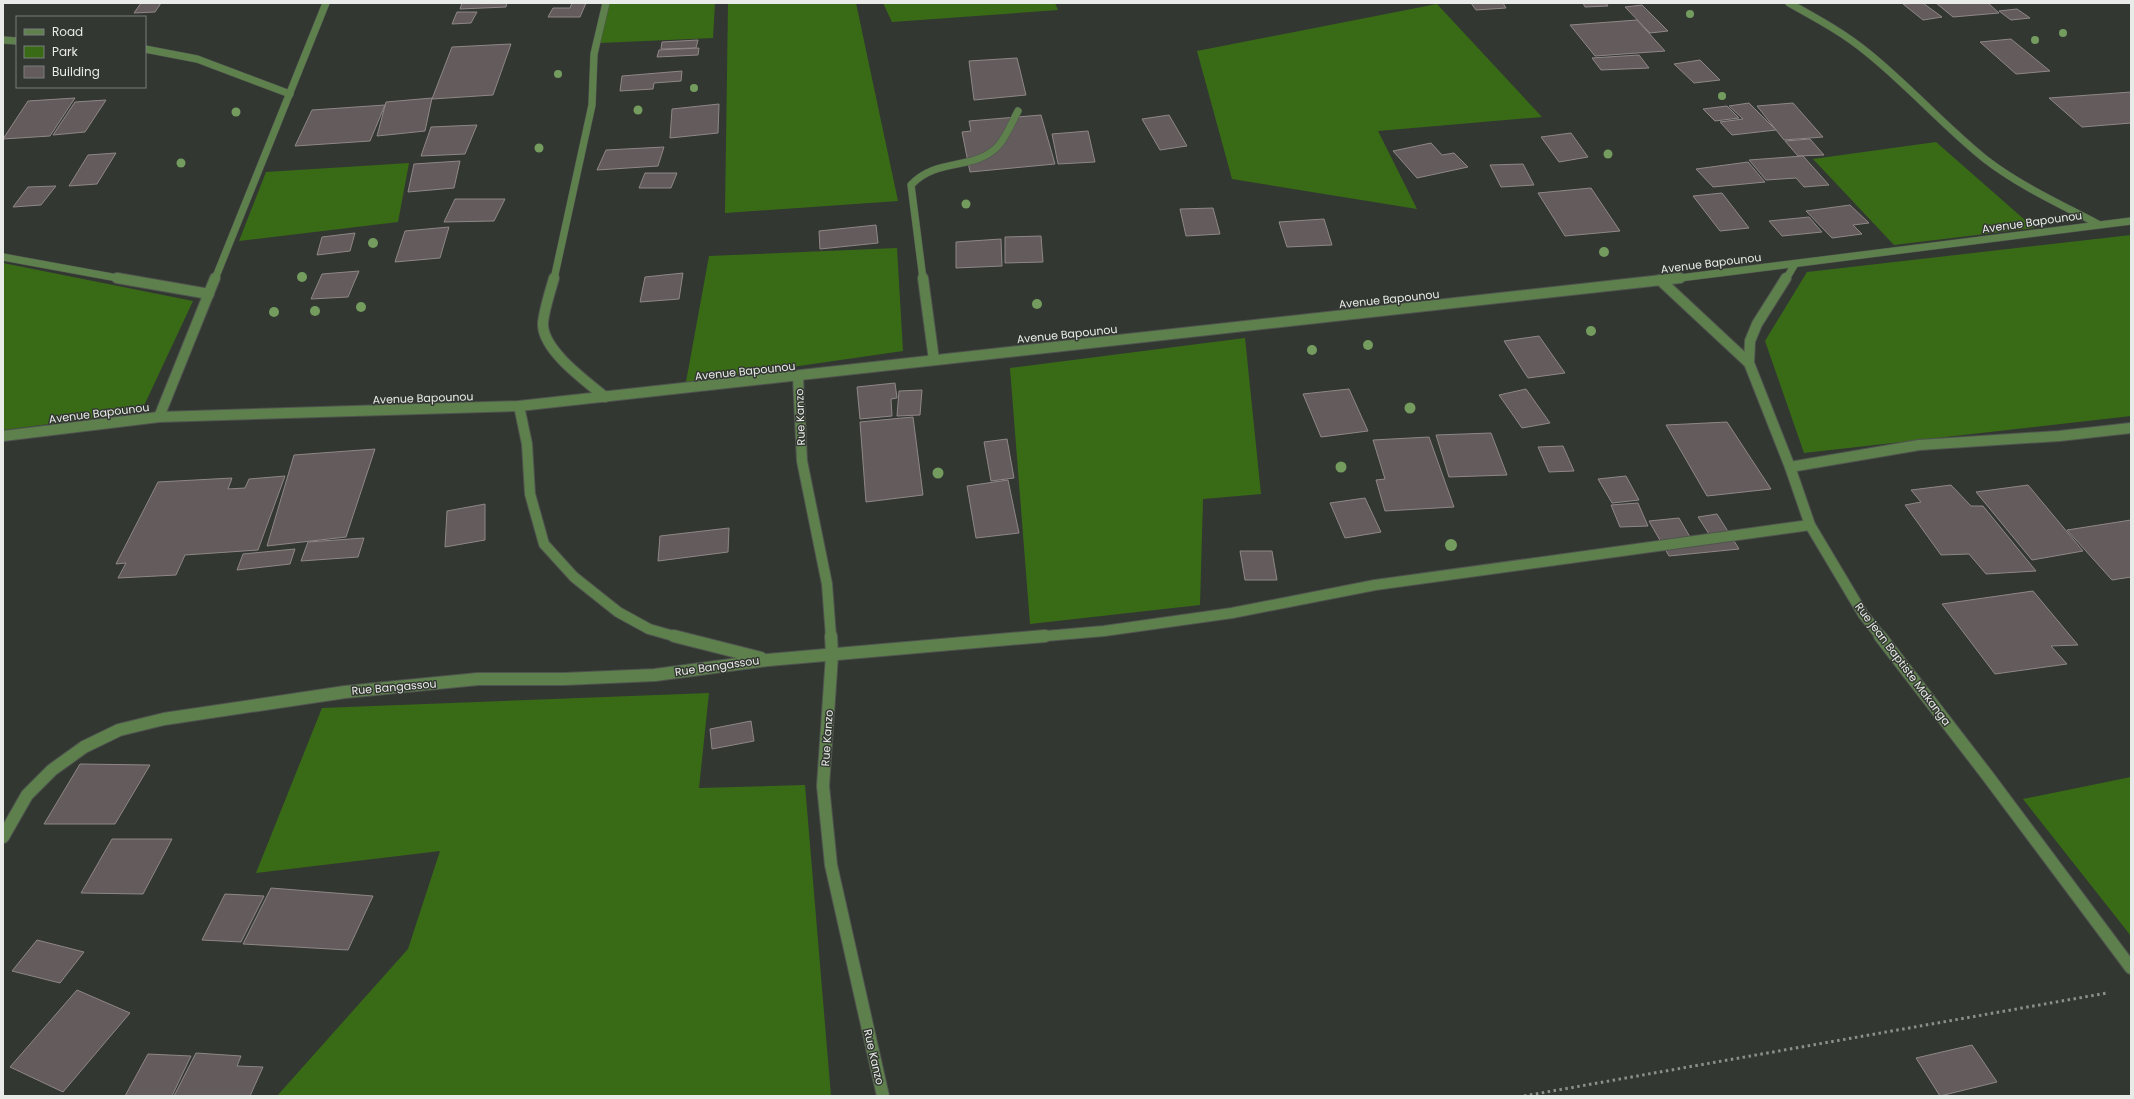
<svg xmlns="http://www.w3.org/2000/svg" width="2134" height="1099" font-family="Poppins,sans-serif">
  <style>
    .green { fill: #396b17 }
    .building { fill: #635b5c; stroke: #8f8787 }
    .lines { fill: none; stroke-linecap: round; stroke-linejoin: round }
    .minor-far2-casing { stroke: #50544f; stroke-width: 8 }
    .minor-far1-casing { stroke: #50544f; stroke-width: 12 }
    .minor-casing { stroke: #50544f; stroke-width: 14 }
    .path { stroke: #8c8f8b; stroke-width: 3; stroke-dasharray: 2.5 3.5; stroke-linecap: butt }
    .minor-far2 { stroke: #5e804d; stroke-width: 7 }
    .minor-far1 { stroke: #5e804d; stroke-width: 10 }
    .minor { stroke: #5e804d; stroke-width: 12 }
    .tree { fill: #739c5e }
    .labels { text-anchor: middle; stroke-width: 3; stroke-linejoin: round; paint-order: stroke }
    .street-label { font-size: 11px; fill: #e8ebe7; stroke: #333732 }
  </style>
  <rect width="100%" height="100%" fill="#333732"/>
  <!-- green -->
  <g class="green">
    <polygon points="608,3 715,3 713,38 600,43"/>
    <polygon points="728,3 856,3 898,201 725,213"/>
    <polygon points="883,3 1055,3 1058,10 892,22"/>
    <polygon points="1437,4 1542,117 1378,131 1417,209 1232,179 1197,51"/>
    <polygon points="1936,142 2034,228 1894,245 1813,159"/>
    <polygon points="409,163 398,222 239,241 266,172"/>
    <polygon points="2131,235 2131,416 1804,453 1765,341 1807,272"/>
    <polygon points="897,248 903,351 686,382 709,256"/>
    <polygon points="3,263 193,301 141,412 3,430"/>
    <polygon points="1245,338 1261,494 1203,499 1200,605 1030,624 1010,368"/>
    <polygon points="709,693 699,788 805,785 831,1096 277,1096 408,949 440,851 256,873 322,708"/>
    <polygon points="2131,777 2131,936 2023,799"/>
  </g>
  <!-- building -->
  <g class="building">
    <polygon points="141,3 161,3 155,12 134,13"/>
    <polygon points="462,3 507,3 506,7 460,9"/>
    <polygon points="572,3 586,3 580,17 548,17 553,8 570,8"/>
    <polygon points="1471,3 1503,3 1506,8 1476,10"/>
    <polygon points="1583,3 1606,3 1608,6 1585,7"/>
    <polygon points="1923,3 1942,17 1923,20 1903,4"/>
    <polygon points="1936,3 1988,3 1999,13 1953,17"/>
    <polygon points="1642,5 1668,31 1650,33 1625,7"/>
    <polygon points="2017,9 2030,18 2011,20 1999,11"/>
    <polygon points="457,12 477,12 471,23 452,24"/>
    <polygon points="1637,20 1665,51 1595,56 1570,25"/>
    <polygon points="2011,39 2050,71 2016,74 1980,42"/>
    <polygon points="698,40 696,48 661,49 662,42"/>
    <polygon points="511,44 493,95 432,99 452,47"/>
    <polygon points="699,48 698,55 657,57 659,50"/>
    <polygon points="1639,55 1649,68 1601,70 1592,58"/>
    <polygon points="1017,58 1026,95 974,100 969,61"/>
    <polygon points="1700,60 1720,80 1694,83 1674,64"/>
    <polygon points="682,71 681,81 654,83 653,89 620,91 622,76"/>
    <polygon points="2131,92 2131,123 2082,127 2049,98"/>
    <polygon points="75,98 50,136 3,139 28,101"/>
    <polygon points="432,98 425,131 377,136 386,102"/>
    <polygon points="106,100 85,132 53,135 75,102"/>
    <polygon points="1749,103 1776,130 1732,135 1720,122 1743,119 1729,106"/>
    <polygon points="1793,103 1823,137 1784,140 1757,106"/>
    <polygon points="719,104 718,133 670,138 672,109"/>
    <polygon points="385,105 370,141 295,146 312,110"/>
    <polygon points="1727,106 1739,118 1715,121 1703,109"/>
    <polygon points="1041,115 1055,164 970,172 962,132 971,131 969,121"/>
    <polygon points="1169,115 1187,146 1160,150 1142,119"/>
    <polygon points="477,125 465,154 421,156 431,127"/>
    <polygon points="1088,131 1095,162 1058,164 1052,134"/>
    <polygon points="1571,133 1588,157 1559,162 1541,137"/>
    <polygon points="1810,139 1824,155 1798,156 1785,141"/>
    <polygon points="1431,143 1442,155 1454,153 1468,167 1417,178 1393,151"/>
    <polygon points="664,147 658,166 597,170 606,150"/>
    <polygon points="116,153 97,184 69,186 88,155"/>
    <polygon points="1803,156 1829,185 1804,187 1796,178 1766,180 1749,160"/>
    <polygon points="460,161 454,188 408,192 414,164"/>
    <polygon points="1748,162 1765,182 1713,187 1696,169"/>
    <polygon points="1523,164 1534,185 1501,187 1490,165"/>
    <polygon points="645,173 677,173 671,188 639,188"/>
    <polygon points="56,186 41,205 13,207 28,187"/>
    <polygon points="1591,188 1620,231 1565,236 1538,193"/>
    <polygon points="1722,193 1749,228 1720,231 1693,196"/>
    <polygon points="455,199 505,199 494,221 444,222"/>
    <polygon points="1850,205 1869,223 1853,225 1862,234 1832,238 1806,211"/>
    <polygon points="1213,208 1220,234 1186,236 1180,209"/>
    <polygon points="1809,217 1822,232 1782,236 1769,221"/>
    <polygon points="1324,219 1332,245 1287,247 1279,222"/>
    <polygon points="876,225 878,243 820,249 819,231"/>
    <polygon points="449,227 440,258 395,262 405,231"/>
    <polygon points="355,233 350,251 317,255 322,237"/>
    <polygon points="1041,236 1043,262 1005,263 1005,237"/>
    <polygon points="1001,239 1002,266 956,268 956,242"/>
    <polygon points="359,271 348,297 311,299 322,274"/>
    <polygon points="683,273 679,299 640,302 645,277"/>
    <polygon points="1539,336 1565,373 1528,378 1504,341"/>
    <polygon points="895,383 897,398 891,399 892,416 860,419 857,387"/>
    <polygon points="1349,389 1368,431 1321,437 1303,394"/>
    <polygon points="1526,389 1550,423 1522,428 1499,395"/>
    <polygon points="922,390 920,415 897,416 899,391"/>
    <polygon points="913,417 923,495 866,502 860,422"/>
    <polygon points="1727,422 1771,489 1707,496 1666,425"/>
    <polygon points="1491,433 1507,475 1449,477 1436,435"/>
    <polygon points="1429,437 1454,507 1385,511 1376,480 1385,479 1373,440"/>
    <polygon points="1007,439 1014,478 991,481 984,442"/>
    <polygon points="1563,446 1574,471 1549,472 1538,447"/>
    <polygon points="375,449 346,537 267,546 294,455"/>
    <polygon points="285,476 258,550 185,555 176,575 118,578 126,563 116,564 158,482 232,478 228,489 245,488 249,479"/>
    <polygon points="1626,476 1639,500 1612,503 1598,479"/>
    <polygon points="1008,480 1019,533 976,538 967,486"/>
    <polygon points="1951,485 1971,506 1983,506 2036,571 1986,574 1969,554 1941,555 1905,505 1921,502 1911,490"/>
    <polygon points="2028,485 2083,551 2032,560 1976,492"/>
    <polygon points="1365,498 1381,532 1345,538 1330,503"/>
    <polygon points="1638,503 1648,526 1620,527 1611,505"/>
    <polygon points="485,504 485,540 445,547 447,511"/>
    <polygon points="1717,514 1739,549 1669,556 1649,521 1679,518 1690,537 1709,534 1698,517"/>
    <polygon points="2131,520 2131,577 2112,580 2067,530"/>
    <polygon points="729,528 728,552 658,561 660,536"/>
    <polygon points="364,538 358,557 301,561 308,542"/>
    <polygon points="295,549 290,564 237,570 243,554"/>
    <polygon points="1240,551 1272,551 1277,580 1245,580"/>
    <polygon points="2033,591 2078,645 2051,646 2067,664 1995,674 1942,604"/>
    <polygon points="751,721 754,741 712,749 710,729"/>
    <polygon points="80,764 150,765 115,824 44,824"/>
    <polygon points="112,839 172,839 143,894 81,893"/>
    <polygon points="271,888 373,896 348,950 243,944"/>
    <polygon points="225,894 264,896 241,942 202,940"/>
    <polygon points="37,940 84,952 60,983 12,971"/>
    <polygon points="77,990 130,1013 63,1092 10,1067"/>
    <polygon points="1972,1045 1997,1082 1940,1096 1916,1058"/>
    <polygon points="196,1053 241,1056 237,1066 263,1067 250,1096 174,1096"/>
    <polygon points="148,1054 191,1056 172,1096 125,1096"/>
  </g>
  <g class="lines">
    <defs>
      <g id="minor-far2">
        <path d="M1789,3C1816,18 1844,33 1868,53C1909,86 1944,126 1985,159C2020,186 2060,204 2098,224"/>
        <polyline points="3,40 17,41"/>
        <polyline points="145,49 197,59 290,94"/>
        <polyline points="3,257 123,279"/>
        <polyline points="215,279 326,3"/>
        <polyline points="554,279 592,105 594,54 606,3"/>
        <path d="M923,279L911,185C937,157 975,171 998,146C1007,136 1012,122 1018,111"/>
        <polyline points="1672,279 2131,221"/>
        <polyline points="1786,279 1795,264"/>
      </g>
      <g id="minor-far1">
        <polyline points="117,278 209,294"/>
        <path d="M554,278C551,289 542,316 543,326C545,352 586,381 605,397"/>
        <polyline points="923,278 934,360"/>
        <polyline points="1786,278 1757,324 1750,341 1749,363 1790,467 1810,525 1863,614 1881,637"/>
        <polyline points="1660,280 1749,363"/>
        <polyline points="798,377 802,461 827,584 831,637"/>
        <polyline points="519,406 527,444 530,494 544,544 574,577 618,612 649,629 677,637"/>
        <polyline points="159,417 215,278"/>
        <polyline points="3,436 159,417 519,406 1680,278"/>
        <polyline points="1790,467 1919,445 2059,436 2131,428"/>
        <polyline points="1034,637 1104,631 1232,613 1375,585 1810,525"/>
      </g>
      <g id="minor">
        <polyline points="674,636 761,658"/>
        <polyline points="831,636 832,655 823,786 831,865 883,1096"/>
        <polyline points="1880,636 1987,775 2131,968"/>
        <polyline points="3,837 27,795 52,770 84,747 119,730 164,719 345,692 478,679 564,679 655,675 768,660 1045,636"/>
      </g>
    </defs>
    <!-- minor-far2 casing -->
    <use href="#minor-far2" class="minor-far2-casing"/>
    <!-- minor-far1 casing -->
    <use href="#minor-far1" class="minor-far1-casing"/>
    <!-- minor casing -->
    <use href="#minor" class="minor-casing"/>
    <!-- path -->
    <polyline class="path" points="1524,1096 2107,993"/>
    <!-- minor-far2 -->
    <use href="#minor-far2" class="minor-far2"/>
    <!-- minor-far1 -->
    <use href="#minor-far1" class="minor-far1"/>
    <!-- minor -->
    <use href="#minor" class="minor"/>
  </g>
  <!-- trees -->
  <g class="tree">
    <circle cx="1690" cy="14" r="4"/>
    <circle cx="2063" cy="33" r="4"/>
    <circle cx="2035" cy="40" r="4"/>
    <circle cx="558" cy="74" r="4"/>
    <circle cx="694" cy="88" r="4"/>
    <circle cx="1722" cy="96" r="4"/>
    <circle cx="638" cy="110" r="4.5"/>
    <circle cx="236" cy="112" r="4.5"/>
    <circle cx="539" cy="148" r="4.5"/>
    <circle cx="1608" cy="154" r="4.5"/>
    <circle cx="181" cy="163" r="4.5"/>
    <circle cx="966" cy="204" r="4.5"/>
    <circle cx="373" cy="243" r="5"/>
    <circle cx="1604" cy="252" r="5"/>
    <circle cx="302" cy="277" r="5"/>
    <circle cx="1037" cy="304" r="5"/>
    <circle cx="361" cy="307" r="5"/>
    <circle cx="315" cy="311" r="5"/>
    <circle cx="274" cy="312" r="5"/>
    <circle cx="1591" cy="331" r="5"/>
    <circle cx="1368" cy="345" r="5"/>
    <circle cx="1312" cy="350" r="5"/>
    <circle cx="1410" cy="408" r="5.5"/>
    <circle cx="1341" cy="467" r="5.5"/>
    <circle cx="938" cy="473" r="5.5"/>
    <circle cx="1451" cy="545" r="6"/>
  </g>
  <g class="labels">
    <!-- street labels -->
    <g class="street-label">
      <text transform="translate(2032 222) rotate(-8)" y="4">Avenue Bapounou</text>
      <text transform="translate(1711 263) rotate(-7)" y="4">Avenue Bapounou</text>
      <text transform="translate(1389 299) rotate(-6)" y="4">Avenue Bapounou</text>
      <text transform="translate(1067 334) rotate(-6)" y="4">Avenue Bapounou</text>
      <text transform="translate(745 371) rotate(-6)" y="4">Avenue Bapounou</text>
      <text transform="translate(423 398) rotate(-2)" y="4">Avenue Bapounou</text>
      <text transform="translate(99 413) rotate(-7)" y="4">Avenue Bapounou</text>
      <text transform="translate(800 417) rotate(-92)" y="4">Rue Kanzo</text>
      <text transform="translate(1903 664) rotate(53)" y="4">Rue jean Baptiste Makanga</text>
      <text transform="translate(717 666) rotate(-8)" y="4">Rue Bangassou</text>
      <text transform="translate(394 687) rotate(-5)" y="4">Rue Bangassou</text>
      <text transform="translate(827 738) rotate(-86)" y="4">Rue Kanzo</text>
      <text transform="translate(874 1057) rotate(77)" y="4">Rue Kanzo</text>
    </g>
  </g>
  <!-- border -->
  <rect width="2134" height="1099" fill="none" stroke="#e8ebe7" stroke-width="8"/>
  <!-- legend -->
  <rect x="16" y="16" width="130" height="72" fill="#333732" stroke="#7b7f7a"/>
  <rect x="24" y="29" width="20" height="6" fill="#5e804d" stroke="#7b7f7a"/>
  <text x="52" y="36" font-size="12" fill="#e8ebe7">Road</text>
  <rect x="24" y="46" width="20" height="12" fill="#396b17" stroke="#7b7f7a"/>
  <text x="52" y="56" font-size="12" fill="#e8ebe7">Park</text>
  <rect x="24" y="66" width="20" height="12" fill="#635b5c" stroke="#7b7f7a"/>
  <text x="52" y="76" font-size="12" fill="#e8ebe7">Building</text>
</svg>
